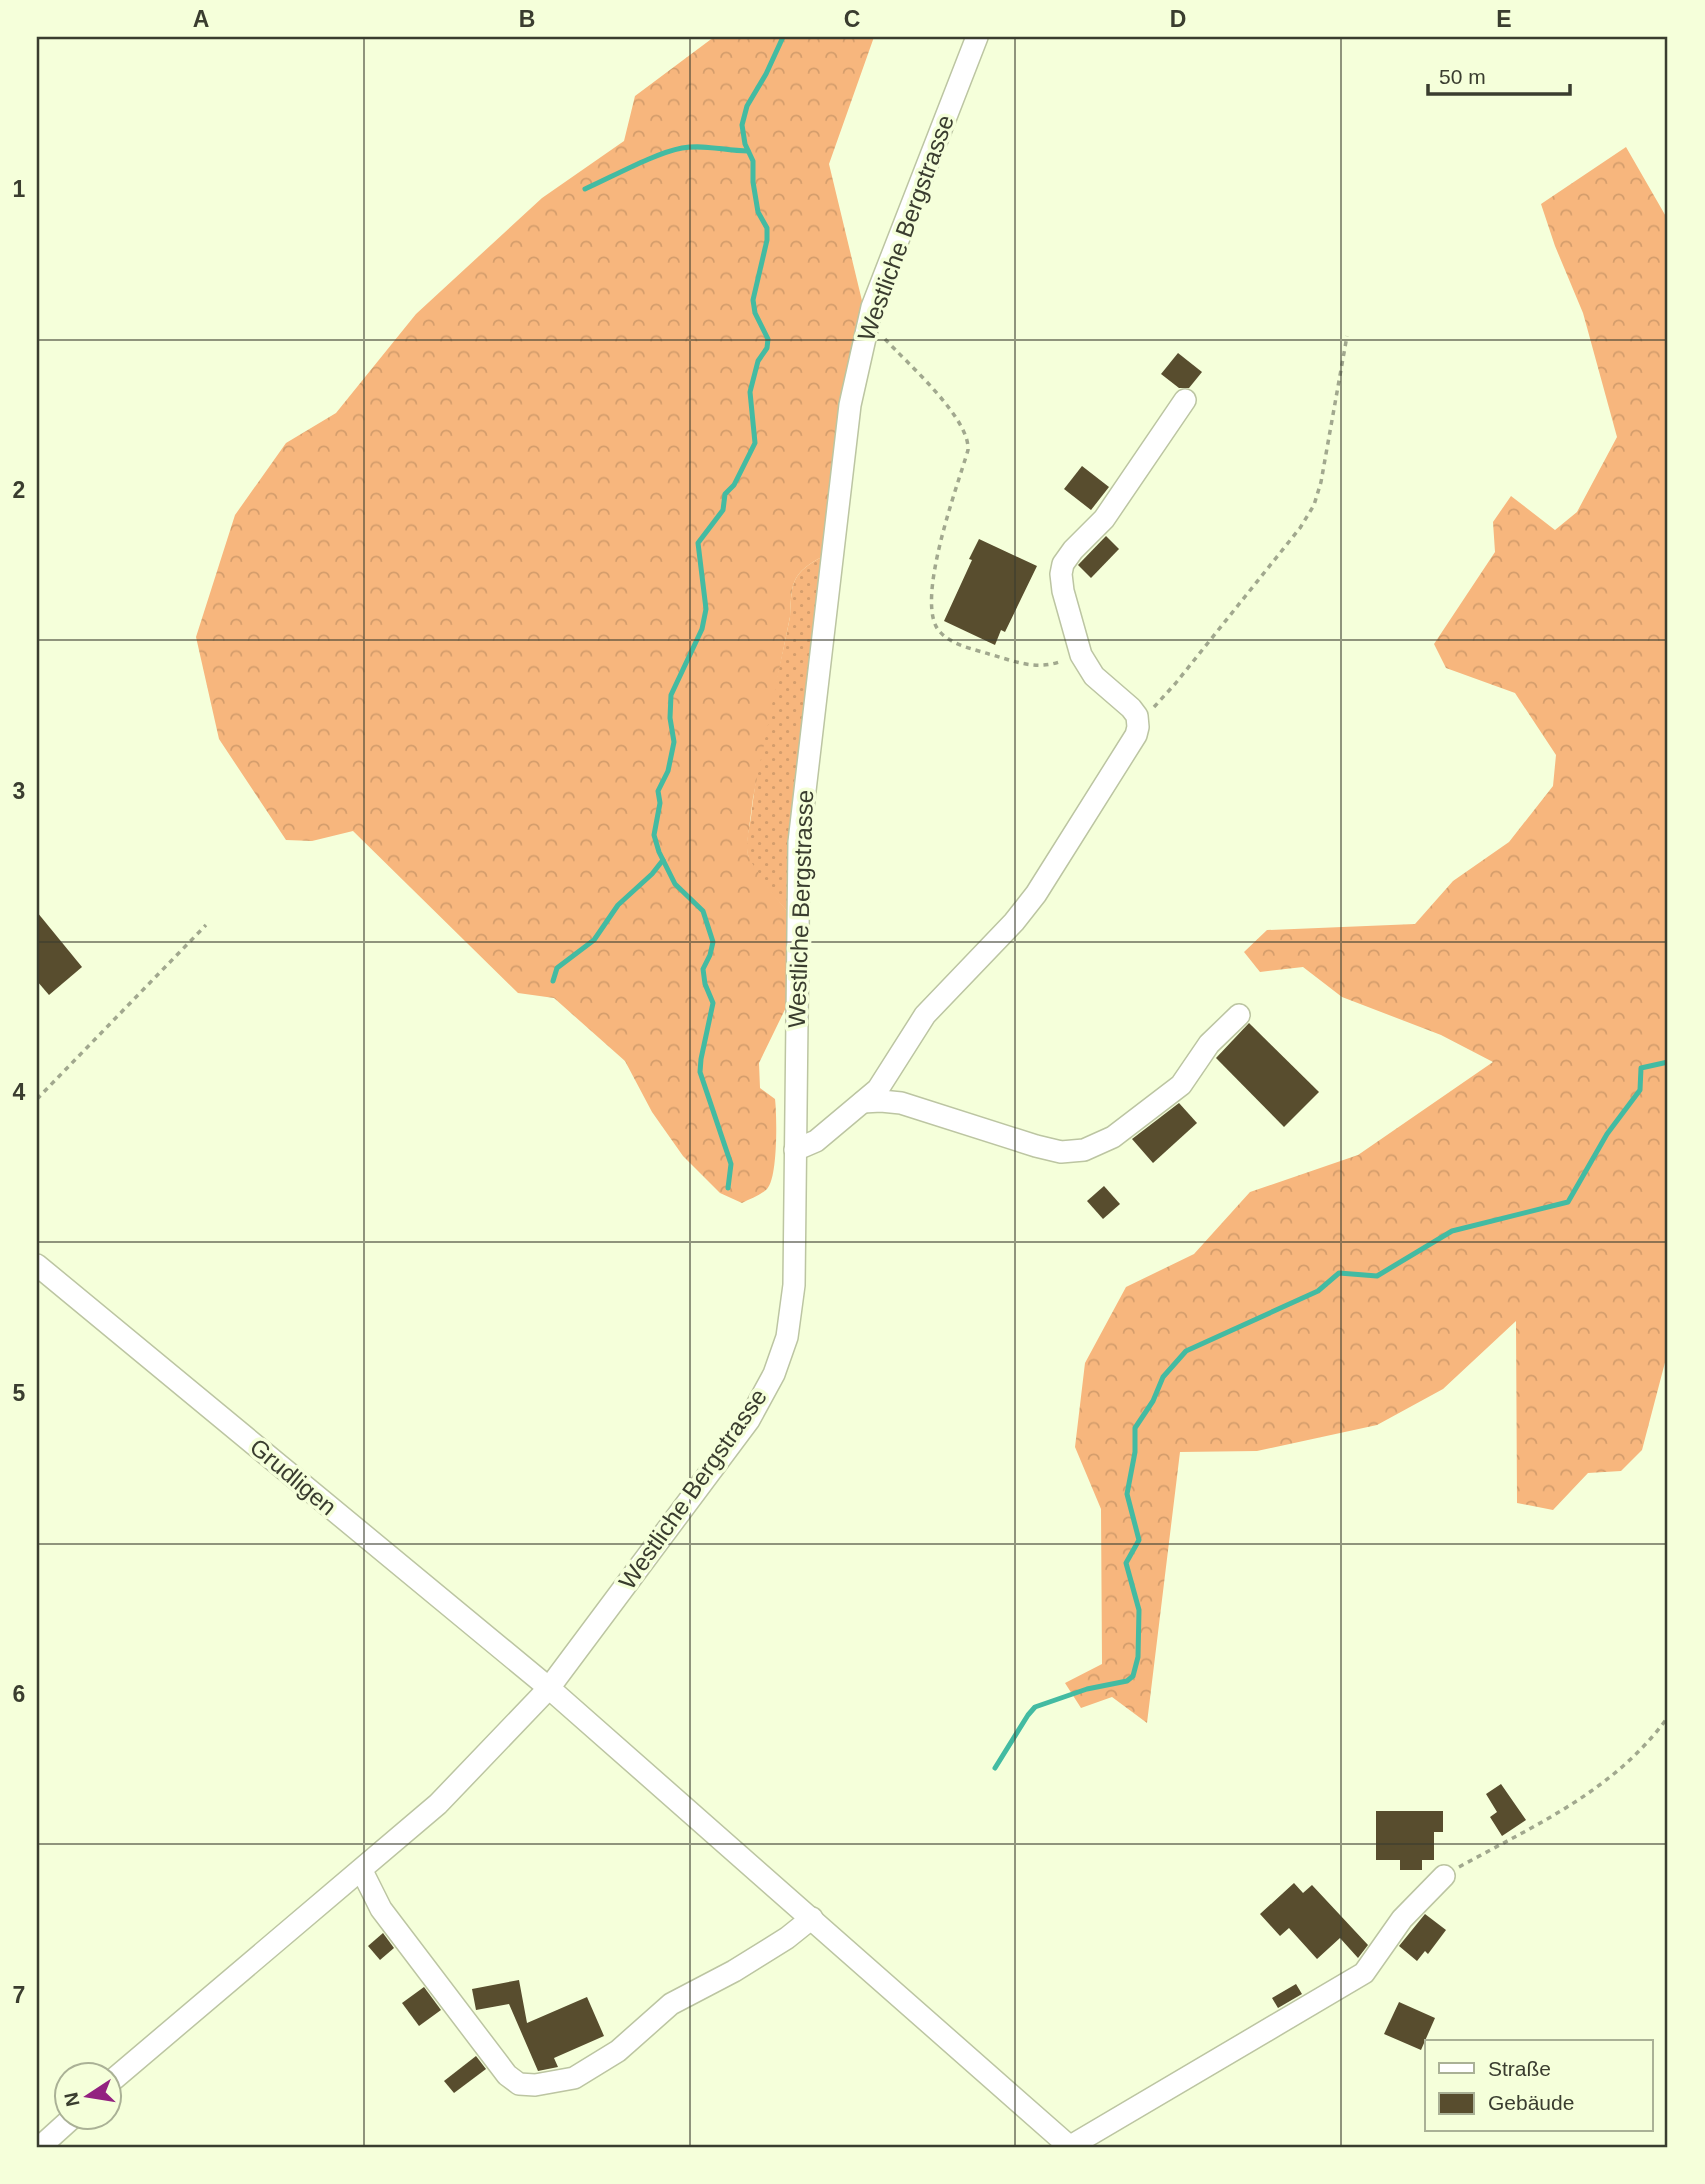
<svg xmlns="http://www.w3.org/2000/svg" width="1705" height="2184" font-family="Helvetica,sans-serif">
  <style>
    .grass { fill: url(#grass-dots) }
    .forest { fill: url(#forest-crowns) }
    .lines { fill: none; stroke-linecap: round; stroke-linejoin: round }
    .stream { stroke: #43bba2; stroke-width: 5 }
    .building { fill: #584d2e }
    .minor-casing { stroke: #bcc5a2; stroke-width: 24 }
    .path { stroke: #a1a88e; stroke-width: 3.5; stroke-dasharray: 5 5; stroke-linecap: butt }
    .minor { stroke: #fff; stroke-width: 21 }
    .grid { fill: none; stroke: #3a3d2f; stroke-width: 2; stroke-opacity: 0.55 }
    .labels { text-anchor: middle; stroke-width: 7; stroke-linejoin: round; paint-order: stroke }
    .street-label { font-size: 24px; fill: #3a3d2f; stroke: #f5ffda }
    .neatline { fill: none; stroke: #3a3d2f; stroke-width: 2.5 }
    .grid-label { font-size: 23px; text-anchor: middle; font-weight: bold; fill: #3a3d2f }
  </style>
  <defs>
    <pattern id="grass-dots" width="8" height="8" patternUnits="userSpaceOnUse" patternTransform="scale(1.75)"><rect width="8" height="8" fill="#f7b67d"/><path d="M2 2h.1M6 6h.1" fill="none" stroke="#d49d6c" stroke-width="1.8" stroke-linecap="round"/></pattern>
    <pattern id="forest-crowns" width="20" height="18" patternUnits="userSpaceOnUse" patternTransform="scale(1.75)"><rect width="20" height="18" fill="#f7b67d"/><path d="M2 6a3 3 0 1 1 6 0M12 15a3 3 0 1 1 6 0" fill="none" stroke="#d49d6c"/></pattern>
  </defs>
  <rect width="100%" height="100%" fill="#f5ffda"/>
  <!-- grass -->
  <path class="grass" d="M825,555L791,916C778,900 753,875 748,855C745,844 749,829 751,817C758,750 777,683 790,617C792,580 791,574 825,555Z"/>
  <!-- forest -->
  <g class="forest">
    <path d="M714,37H874L829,164L864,309L825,555C791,574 792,580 790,617L753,798L747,844L748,855L752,863L766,885L791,916L792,995L759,1063L760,1088L775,1099C777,1115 778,1178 767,1189C761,1195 750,1199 742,1203L720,1193L683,1156L652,1112L625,1061L554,998L518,993L353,831L312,841L286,840L219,739L196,637L235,515L286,443L336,413L416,314L542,198L624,141L635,96Z"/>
    <polygon points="1626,147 1668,220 1668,1351 1642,1450 1621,1471 1588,1473 1553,1510 1517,1503 1516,1321 1443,1389 1377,1425 1257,1451 1180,1452 1147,1723 1112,1697 1081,1708 1065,1683 1102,1664 1101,1509 1075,1447 1085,1363 1126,1287 1194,1254 1250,1192 1358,1155 1493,1062 1441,1035 1342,997 1303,967 1260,972 1244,952 1267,930 1415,924 1453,881 1509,842 1553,786 1556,755 1515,693 1446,668 1434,644 1495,552 1493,522 1511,496 1555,530 1577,512 1617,437 1583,313 1555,246 1541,204"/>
  </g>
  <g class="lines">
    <!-- stream -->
    <g class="stream">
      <path d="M585,189C612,177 655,153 682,148C705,144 725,151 748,151"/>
      <polyline points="553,981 557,968 594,940 618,905 652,874 663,860"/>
      <polyline points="728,1188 731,1164 700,1072 701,1059 713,1003 705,984 703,969 710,955 713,942 703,911 675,884 659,852 654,835 660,803 658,791 668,771 674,742 670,718 671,695 702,629 706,609 698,543 723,510 725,494 734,485 755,443 750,392 758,361 767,348 768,339 755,313 753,300 767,240 767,228 758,212 753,182 753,161 745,144 742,125 747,106 766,74 783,37"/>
      <polyline points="995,1768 1028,1715 1035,1707 1087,1689 1127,1681 1133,1676 1138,1657 1139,1610 1126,1563 1139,1540 1127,1494 1135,1452 1135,1428 1153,1401 1163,1377 1186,1351 1318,1291 1339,1273 1377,1276 1452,1231 1568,1202 1607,1134 1640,1090 1641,1068 1668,1062"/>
    </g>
  </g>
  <!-- building -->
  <g class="building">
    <polygon points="1178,353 1202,372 1189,388 1179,388 1161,374"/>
    <polygon points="1082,466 1109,487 1091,510 1064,489"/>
    <polygon points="1106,536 1119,549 1091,578 1078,565"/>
    <polygon points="979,539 1037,566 1005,632 1001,630 995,645 944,621 972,560 969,559"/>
    <polygon points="37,912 82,967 49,995 37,981"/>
    <polygon points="1249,1023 1319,1092 1284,1127 1216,1058"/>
    <polygon points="1179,1103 1197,1123 1153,1163 1132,1139"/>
    <polygon points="1104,1186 1120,1204 1103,1219 1087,1201"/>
    <polygon points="1501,1784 1526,1820 1502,1836 1490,1817 1497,1812 1486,1794"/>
    <polygon points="1376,1811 1443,1811 1443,1832 1434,1832 1434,1860 1422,1860 1422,1870 1400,1870 1400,1860 1376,1860"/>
    <polygon points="1294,1883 1303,1893 1312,1885 1368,1945 1358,1958 1340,1938 1317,1959 1289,1928 1280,1936 1260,1914"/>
    <polygon points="1425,1914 1446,1930 1428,1954 1425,1951 1417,1961 1399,1946"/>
    <polygon points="383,1933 394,1948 380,1960 368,1946"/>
    <polygon points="519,1980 527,2023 587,1997 604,2036 554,2058 558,2067 538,2071 509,2004 476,2010 472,1989"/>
    <polygon points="1296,1984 1302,1994 1278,2008 1272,1998"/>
    <polygon points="424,1987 441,2010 419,2026 402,2003"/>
    <polygon points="1399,2002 1435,2018 1421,2050 1384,2034"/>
    <polygon points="476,2056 486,2069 454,2093 444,2081"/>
  </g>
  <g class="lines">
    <defs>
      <g id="minor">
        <polyline points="863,1102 881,1101 901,1103 1036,1146 1061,1152 1084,1150 1113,1137 1181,1085 1209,1044 1239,1015"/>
        <polyline points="795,1150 816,1141 878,1089 925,1015 1014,922 1036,894 1136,735 1138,727 1137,716 1131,708 1094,676 1081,655 1063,591 1061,574 1063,564 1073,550 1104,519 1185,400"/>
        <polyline points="37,1265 549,1688 1070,2147"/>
        <polyline points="362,1871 381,1909 507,2075 519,2084 535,2085 574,2078 618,2051 671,2004 734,1971 787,1938 812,1918"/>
        <polyline points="108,2084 438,1804 549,1688 749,1420 774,1374 787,1337 794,1285 799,842 850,405 872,307 977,37"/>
        <polyline points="40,2147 72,2118"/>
        <polyline points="1069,2147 1364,1973 1402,1919 1444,1876"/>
      </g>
    </defs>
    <!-- minor casing -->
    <use href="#minor" class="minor-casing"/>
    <!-- path -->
    <g class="path">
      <path d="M885,339C907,363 970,418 968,450C958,485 913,604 940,632C952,645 973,649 989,654C1014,661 1036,671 1062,661"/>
      <polyline points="1154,707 1175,684 1300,528 1314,505 1321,482 1347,336"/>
      <polyline points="37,1099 206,925"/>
      <path d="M1459,1867C1537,1824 1614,1791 1668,1717"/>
    </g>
    <!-- minor -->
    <use href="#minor" class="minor"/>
  </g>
  <!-- grid -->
  <path class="grid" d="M364,37V2147M690,37V2147M1015,37V2147M1341,37V2147M37,340H1668M37,640H1668M37,942H1668M37,1242H1668M37,1544H1668M37,1844H1668"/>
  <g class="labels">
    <!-- street labels -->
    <g class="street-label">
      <text transform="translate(906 228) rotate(-70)" y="8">Westliche Bergstrasse</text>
      <text transform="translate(801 909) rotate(-88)" y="8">Westliche Bergstrasse</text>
      <text transform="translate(293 1477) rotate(40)" y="8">Grudligen</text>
      <text transform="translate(693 1489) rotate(-55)" y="8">Westliche Bergstrasse</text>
    </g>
  </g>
  <!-- border -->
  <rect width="1705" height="2184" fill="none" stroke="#f5ffda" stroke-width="77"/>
  <!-- legend -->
  <rect x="1425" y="2040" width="228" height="91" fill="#f5ffda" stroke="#aab196" stroke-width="2"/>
  <rect x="1439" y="2063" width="35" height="10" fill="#ffffff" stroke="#aab196" stroke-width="2"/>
  <text x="1488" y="2076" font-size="21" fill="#3a3d2f">Straße</text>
  <rect x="1439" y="2093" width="35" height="21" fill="#584d2e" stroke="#aab196" stroke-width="2"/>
  <text x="1488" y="2110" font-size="21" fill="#3a3d2f">Gebäude</text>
  <!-- north arrow -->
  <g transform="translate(88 2096) rotate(258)"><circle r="33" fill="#f5ffda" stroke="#aab196" stroke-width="2"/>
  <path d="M0-5L12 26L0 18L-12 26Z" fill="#932180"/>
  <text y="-10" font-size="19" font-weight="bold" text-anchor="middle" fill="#3a3d2f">N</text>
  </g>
  <!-- scale -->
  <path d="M1428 84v10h142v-10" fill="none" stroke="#3a3d2f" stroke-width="3.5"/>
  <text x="1439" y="84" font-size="21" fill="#3a3d2f" stroke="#f5ffda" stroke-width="5" paint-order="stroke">50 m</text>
  <rect x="38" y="38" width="1628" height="2108" class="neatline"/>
  <g class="grid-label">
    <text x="201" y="27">A</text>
    <text x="527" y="27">B</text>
    <text x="852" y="27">C</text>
    <text x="1178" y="27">D</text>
    <text x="1504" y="27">E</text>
    <text x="19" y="197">1</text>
    <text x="19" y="498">2</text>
    <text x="19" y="799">3</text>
    <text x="19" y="1100">4</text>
    <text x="19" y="1401">5</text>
    <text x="19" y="1702">6</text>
    <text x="19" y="2003">7</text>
  </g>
</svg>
